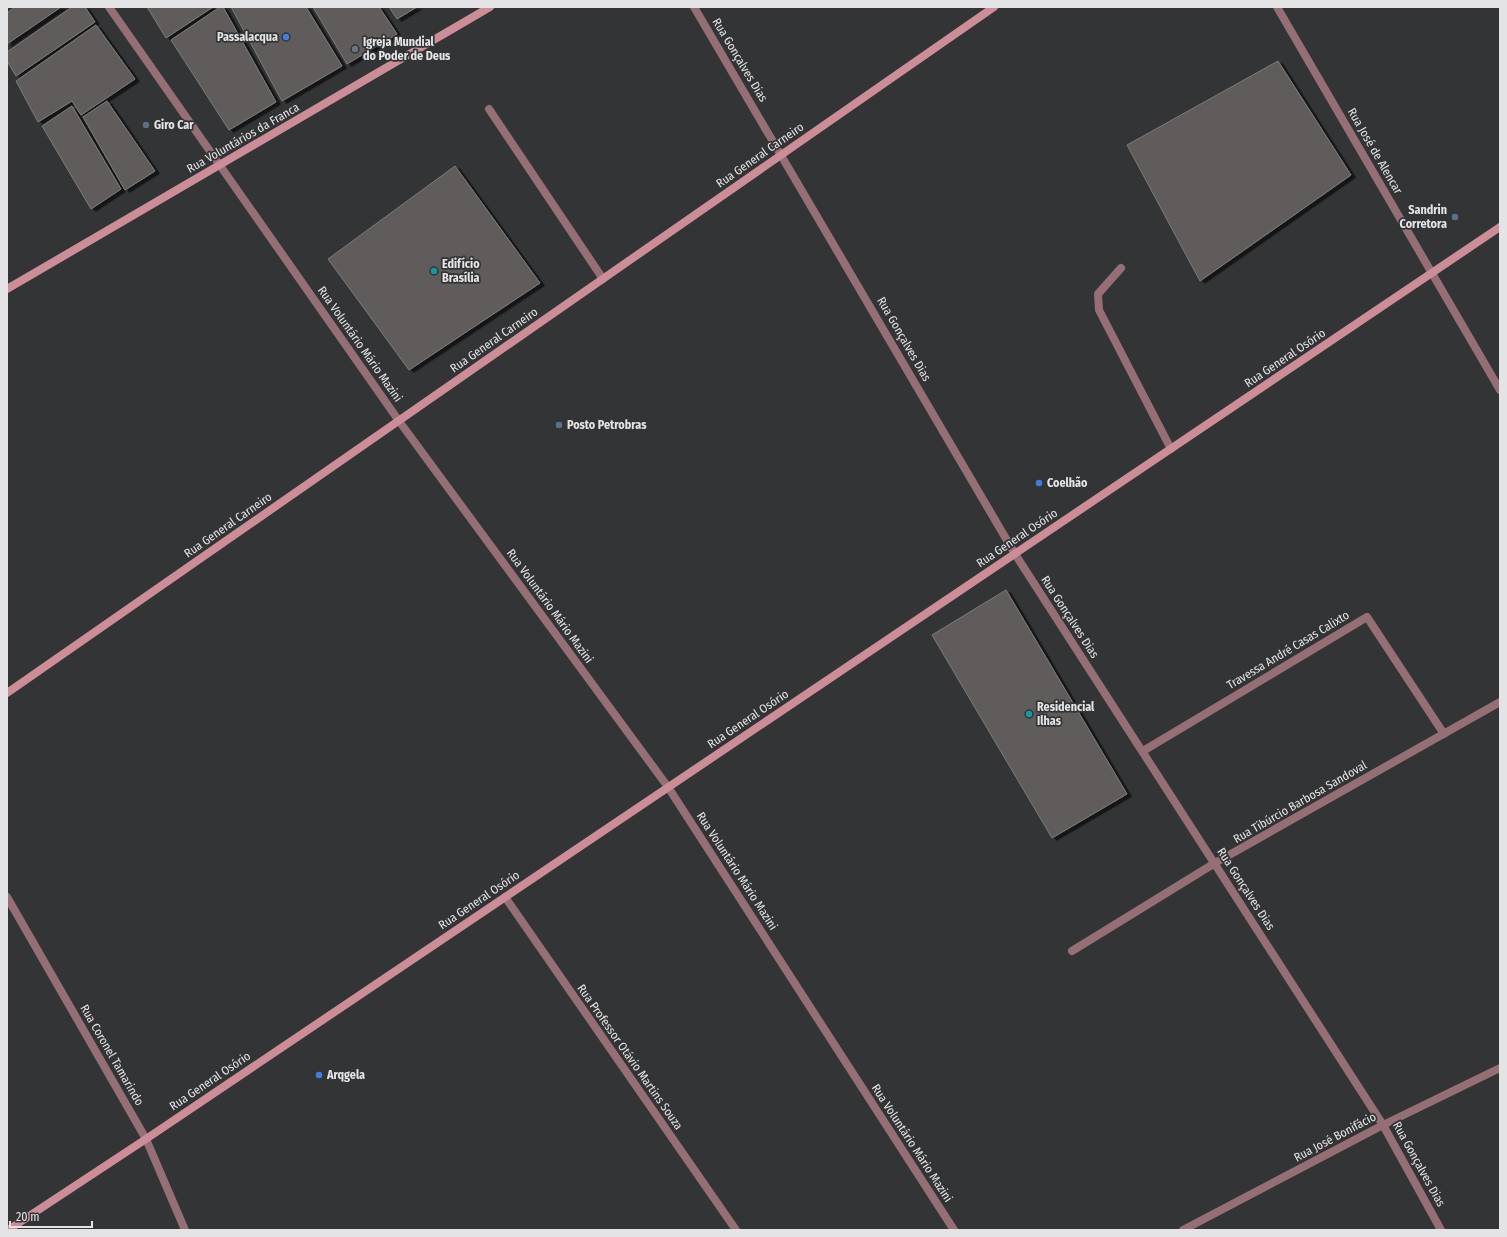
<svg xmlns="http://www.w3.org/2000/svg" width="1507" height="1237" font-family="'Fira Sans Condensed',sans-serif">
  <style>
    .building { fill: #605c5c; stroke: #7e7b7a; filter: url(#shadow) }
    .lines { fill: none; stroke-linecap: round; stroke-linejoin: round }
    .lane { stroke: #966e75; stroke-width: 8 }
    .street { stroke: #966e75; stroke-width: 8 }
    .secondary { stroke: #cc8d99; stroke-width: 8 }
    .shop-dot { fill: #3f7fe0; stroke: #333436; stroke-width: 1.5 }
    .worship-dot { fill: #6b7280; stroke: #333436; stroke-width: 1.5 }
    .service-dot { fill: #5c6f8a; stroke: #333436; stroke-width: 1.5 }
    .culture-dot { fill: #0f9aa8; stroke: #333436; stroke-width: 1.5 }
    .labels { text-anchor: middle; stroke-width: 3.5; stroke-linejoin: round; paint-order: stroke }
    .poi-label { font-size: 12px; font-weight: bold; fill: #e4e4e6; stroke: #333436; text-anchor: start }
    .street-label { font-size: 12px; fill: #e4e4e6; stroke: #333436 }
  </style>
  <defs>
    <filter id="shadow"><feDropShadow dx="4.5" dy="2.5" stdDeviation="0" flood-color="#0009"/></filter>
  </defs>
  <rect width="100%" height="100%" fill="#333436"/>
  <!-- building -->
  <g class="building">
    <polygon points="15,7 61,7 7,44 7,13"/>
    <polygon points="72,7 85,7 95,22 16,76 7,61 7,52"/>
    <polygon points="147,7 213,7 166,38"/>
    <polygon points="220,7 223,7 276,102 229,130 171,40"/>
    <polygon points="231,7 306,7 342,66 282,101"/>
    <polygon points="313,7 379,7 397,34 347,64"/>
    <polygon points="389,7 417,7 397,19"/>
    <polygon points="96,25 135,79 81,115 72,101 38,122 16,81"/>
    <polygon points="1278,61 1351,175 1200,281 1127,145"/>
    <polygon points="107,101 155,171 125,190 83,117"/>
    <polygon points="72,106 121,189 91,209 42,126"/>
    <polygon points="455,166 540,283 409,370 328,259"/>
    <polygon points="1006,590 1127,794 1052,838 932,635"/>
  </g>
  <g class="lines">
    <!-- lane -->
    <g class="lane">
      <polyline points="489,109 603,279"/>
      <polyline points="1121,268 1098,294 1099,310 1171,449"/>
    </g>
    <!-- street -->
    <g class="street">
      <polyline points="109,7 399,421 668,787 954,1230"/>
      <polyline points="694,7 1015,554 1383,1125 1441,1230"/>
      <polyline points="1277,7 1500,390"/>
      <polyline points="1143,751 1367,617 1444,734"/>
      <polyline points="7,897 146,1139 185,1230"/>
      <polyline points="505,897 736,1230"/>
      <polyline points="1072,951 1215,863 1500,702"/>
      <polyline points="1183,1230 1383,1125 1500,1068"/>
    </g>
    <!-- secondary -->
    <g class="secondary">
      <polyline points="7,289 490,7"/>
      <polyline points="7,693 994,7"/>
      <polyline points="8,1230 146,1139 1500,227"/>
    </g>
  </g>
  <!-- markers -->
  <g class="shop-dot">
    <circle cx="286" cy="37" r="4"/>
    <circle cx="1039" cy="483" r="4"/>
    <circle cx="319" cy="1075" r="4"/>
  </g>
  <circle class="worship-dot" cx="355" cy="49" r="4"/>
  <g class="service-dot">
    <circle cx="146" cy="125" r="4"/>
    <circle cx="1455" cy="217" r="4"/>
    <circle cx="559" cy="425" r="4"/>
  </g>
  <g class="culture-dot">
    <circle cx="434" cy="271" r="4"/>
    <circle cx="1029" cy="714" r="4"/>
  </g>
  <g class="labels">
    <!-- poi labels -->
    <g class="poi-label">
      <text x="278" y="41" text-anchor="end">Passalacqua</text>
      <text x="363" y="46">Igreja Mundial<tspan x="363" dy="14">do Poder de Deus</tspan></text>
      <text x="154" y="129">Giro Car</text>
      <text x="1447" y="214" text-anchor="end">Sandrin<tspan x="1447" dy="14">Corretora</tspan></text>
      <text x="442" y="268">Edifício<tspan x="442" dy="14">Brasília</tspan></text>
      <text x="567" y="429">Posto Petrobras</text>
      <text x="1047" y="487">Coelhão</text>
      <text x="1037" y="711">Residencial<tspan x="1037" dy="14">Ilhas</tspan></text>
      <text x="327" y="1079">Arqgela</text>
    </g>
    <!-- street labels -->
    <g class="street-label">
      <text transform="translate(740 60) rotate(59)" y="4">Rua Gonçalves Dias</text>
      <text transform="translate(243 138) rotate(-30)" y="4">Rua Voluntários da Franca</text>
      <text transform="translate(1375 151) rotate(60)" y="4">Rua José de Alencar</text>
      <text transform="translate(760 155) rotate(-35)" y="4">Rua General Carneiro</text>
      <text transform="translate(904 339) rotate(60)" y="4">Rua Gonçalves Dias</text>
      <text transform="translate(494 340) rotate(-35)" y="4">Rua General Carneiro</text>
      <text transform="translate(360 344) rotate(55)" y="4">Rua Voluntário Mário Mazini</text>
      <text transform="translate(1285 358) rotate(-34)" y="4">Rua General Osório</text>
      <text transform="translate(228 525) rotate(-35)" y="4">Rua General Carneiro</text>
      <text transform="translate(1017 538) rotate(-34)" y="4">Rua General Osório</text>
      <text transform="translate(550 606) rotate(54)" y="4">Rua Voluntário Mário Mazini</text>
      <text transform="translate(1070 617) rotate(57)" y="4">Rua Gonçalves Dias</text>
      <text transform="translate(1288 650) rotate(-31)" y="4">Travessa André Casas Calixto</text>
      <text transform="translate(748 719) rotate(-34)" y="4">Rua General Osório</text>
      <text transform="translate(1300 802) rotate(-30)" y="4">Rua Tibúrcio Barbosa Sandoval</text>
      <text transform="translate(737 871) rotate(57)" y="4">Rua Voluntário Mário Mazini</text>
      <text transform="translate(1246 889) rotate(57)" y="4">Rua Gonçalves Dias</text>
      <text transform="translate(479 900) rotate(-34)" y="4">Rua General Osório</text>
      <text transform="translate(112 1055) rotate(60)" y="4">Rua Coronel Tamarindo</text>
      <text transform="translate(630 1057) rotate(55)" y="4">Rua Professor Otávio Martins Souza</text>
      <text transform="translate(210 1081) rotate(-34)" y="4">Rua General Osório</text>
      <text transform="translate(1335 1137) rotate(-28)" y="4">Rua José Bonifácio</text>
      <text transform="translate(912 1143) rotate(57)" y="4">Rua Voluntário Mário Mazini</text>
      <text transform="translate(1419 1164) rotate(61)" y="4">Rua Gonçalves Dias</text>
    </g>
  </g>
  <!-- border -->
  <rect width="1507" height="1237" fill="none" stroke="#e4e4e6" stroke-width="16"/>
  <!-- scale -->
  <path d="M10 1221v6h82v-6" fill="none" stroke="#e4e4e6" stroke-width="2"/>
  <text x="16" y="1221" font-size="12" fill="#e4e4e6" stroke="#333436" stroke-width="3" paint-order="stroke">20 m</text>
</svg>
